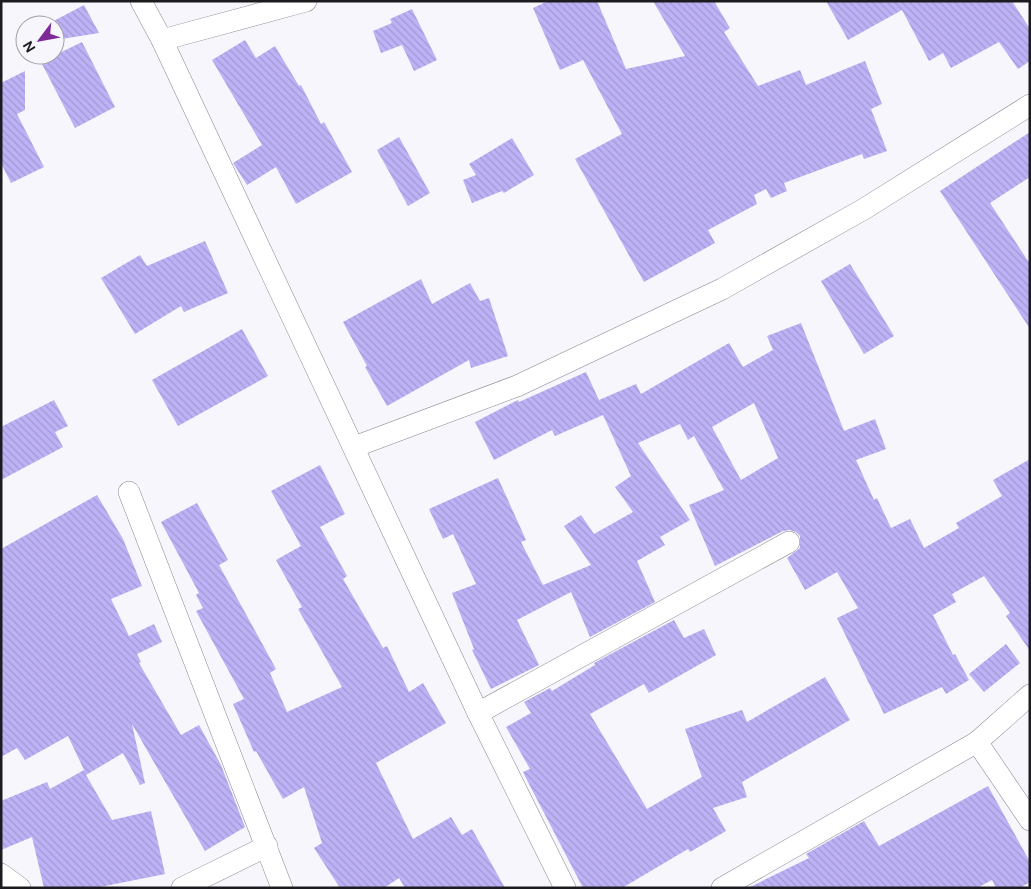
<svg xmlns="http://www.w3.org/2000/svg" width="1031" height="889" font-family="'DM Sans',sans-serif">
  <style>
    .building { fill: url(#building-back-hatch); fill-rule: evenodd }
    .lines { fill: none; stroke-linecap: round; stroke-linejoin: round }
    .street-casing { stroke: #888792; stroke-width: 22 }
    .street { stroke: #fff; stroke-width: 21 }
  </style>
  <defs>
    <pattern id="building-back-hatch" width="6" height="6" patternUnits="userSpaceOnUse" patternTransform="scale(1.25)"><rect width="6" height="6" fill="#beb2f6"/><path d="M-1 5l2 2M0 0l6 6M5-1l2 2" fill="none" stroke="#a398d3"/></pattern>
  </defs>
  <rect width="100%" height="100%" fill="#f7f6fd"/>
  <!-- building -->
  <g class="building">
    <polygon points="548,1 597,1 626,69 685,56 653,1 714,1 730,28 724,32 758,86 800,70 806,85 865,61 882,104 871,109 887,151 864,159 862,154 784,183 787,191 771,198 766,189 754,195 757,204 708,230 715,243 644,282 575,159 622,134 583,60 560,70 533,8"/>
    <polygon points="826,1 1012,1 1030,29 1030,61 1018,69 999,42 951,68 943,53 929,61 902,10 848,40"/>
    <polygon points="84,5 99,33 55,40 55,25 46,25"/>
    <polygon points="412,9 437,60 414,71 402,45 381,53 373,31 392,23 390,19"/>
    <polygon points="245,40 256,58 275,46 299,86 301,85 321,124 324,122 352,172 296,204 276,167 247,185 233,163 262,145 212,60"/>
    <polygon points="82,42 115,107 75,128 41,62"/>
    <polygon points="25,71 25,110 17,114 44,167 11,183 1,163 1,83"/>
    <polygon points="1030,132 1030,177 990,203 1030,264 1030,329 940,191"/>
    <polygon points="399,137 430,193 408,206 377,150"/>
    <polygon points="512,138 534,175 504,193 502,191 472,203 463,180 476,175 469,164"/>
    <polygon points="205,241 228,293 184,312 181,306 135,334 101,278 140,255 147,266"/>
    <polygon points="850,264 894,336 864,354 821,281"/>
    <polygon points="421,279 432,304 470,283 480,301 489,298 508,356 471,368 469,360 387,406 365,367 367,366 343,322"/>
    <path d="M801,323L844,431L875,419L886,449L856,460L874,500L877,498L891,528L910,519L924,548L959,528L956,523L1002,496L993,480L1030,459V651L1006,616L1010,613L984,576L952,594L956,602L933,615L953,655L955,654L969,680L946,694L942,687L884,714L837,618L858,608L837,572L805,590L787,558L800,548V536L796,532L790,530L783,531L715,566L689,505L724,490L694,436L688,440L680,424L638,443L690,520L660,537L665,545L637,561L655,602L590,637L571,592L517,620L539,665L491,689L472,650L474,649L452,593L476,584L453,534L443,539L429,509L498,478L526,540L521,542L543,585L591,565L564,526L581,515L594,534L633,512L615,487L631,476L603,415L555,436L552,430L494,460L475,422L518,400L519,402L586,372L599,400L636,384L641,394L729,343L743,367L773,350L767,336ZM754,403L778,458L741,480L712,427Z"/>
    <polygon points="242,329 268,376 178,426 152,380"/>
    <polygon points="54,400 68,426 55,432 63,447 1,480 1,427"/>
    <polygon points="320,465 345,514 320,527 347,576 343,579 383,648 387,646 409,692 423,683 446,723 376,763 413,839 451,817 462,835 472,829 505,888 405,888 399,878 384,888 340,888 314,848 322,843 304,787 283,799 256,751 254,752 233,704 244,699 196,611 203,608 196,595 199,593 161,522 197,503 228,560 219,565 276,669 270,673 287,712 342,687 298,609 302,607 276,560 301,546 271,491"/>
    <polygon points="97,495 123,539 142,586 111,599 129,636 154,624 162,642 137,654 141,662 139,663 181,735 199,725 221,765 245,827 205,851 132,724 145,783 140,785 123,753 86,775 112,820 151,811 165,874 95,888 44,888 32,837 1,850 1,801 47,782 50,789 84,770 86,774 68,736 25,760 17,748 1,757 1,549"/>
    <polygon points="674,620 684,638 704,629 716,655 649,693 644,684 590,714 647,809 702,777 685,729 742,710 747,722 825,677 850,720 742,782 747,797 713,808 726,831 690,852 688,849 622,888 583,888 528,782 523,772 530,769 506,727 531,713 524,702 550,688 552,691 595,665 594,663"/>
    <polygon points="1006,644 1020,663 984,692 969,674"/>
    <polygon points="988,786 1030,862 1030,882 1020,888 996,888 992,880 977,888 748,888 809,858 806,854 864,821 879,846"/>
  </g>
  <g class="lines">
    <defs>
      <g id="street">
        <polyline points="141,1 162,40 478,713 565,888"/>
        <polyline points="162,40 306,1"/>
        <polyline points="354,447 517,386 722,289 864,209 1030,105"/>
        <polyline points="129,492 282,888"/>
        <polyline points="478,713 789,542"/>
        <polyline points="977,742 1030,820"/>
        <polyline points="1,874 20,888"/>
        <polyline points="182,888 267,846"/>
        <polyline points="722,888 977,742 1030,695"/>
      </g>
    </defs>
    <!-- street casing -->
    <use href="#street" class="street-casing"/>
    <!-- street -->
    <use href="#street" class="street"/>
  </g>
  <!-- border -->
  <rect width="1031" height="889" fill="none" stroke="#1c1c20" stroke-width="5"/>
  <!-- north arrow -->
  <g transform="translate(40 40) rotate(238)"><circle r="24" fill="#f7f6fd" stroke="#9f9fa5"/>
  <path d="M0-4L9 19L0 12L-9 19Z" fill="#7e2a99"/>
  <text y="-8" font-size="14" font-weight="bold" text-anchor="middle" fill="#1c1c20">N</text>
  </g>
</svg>
